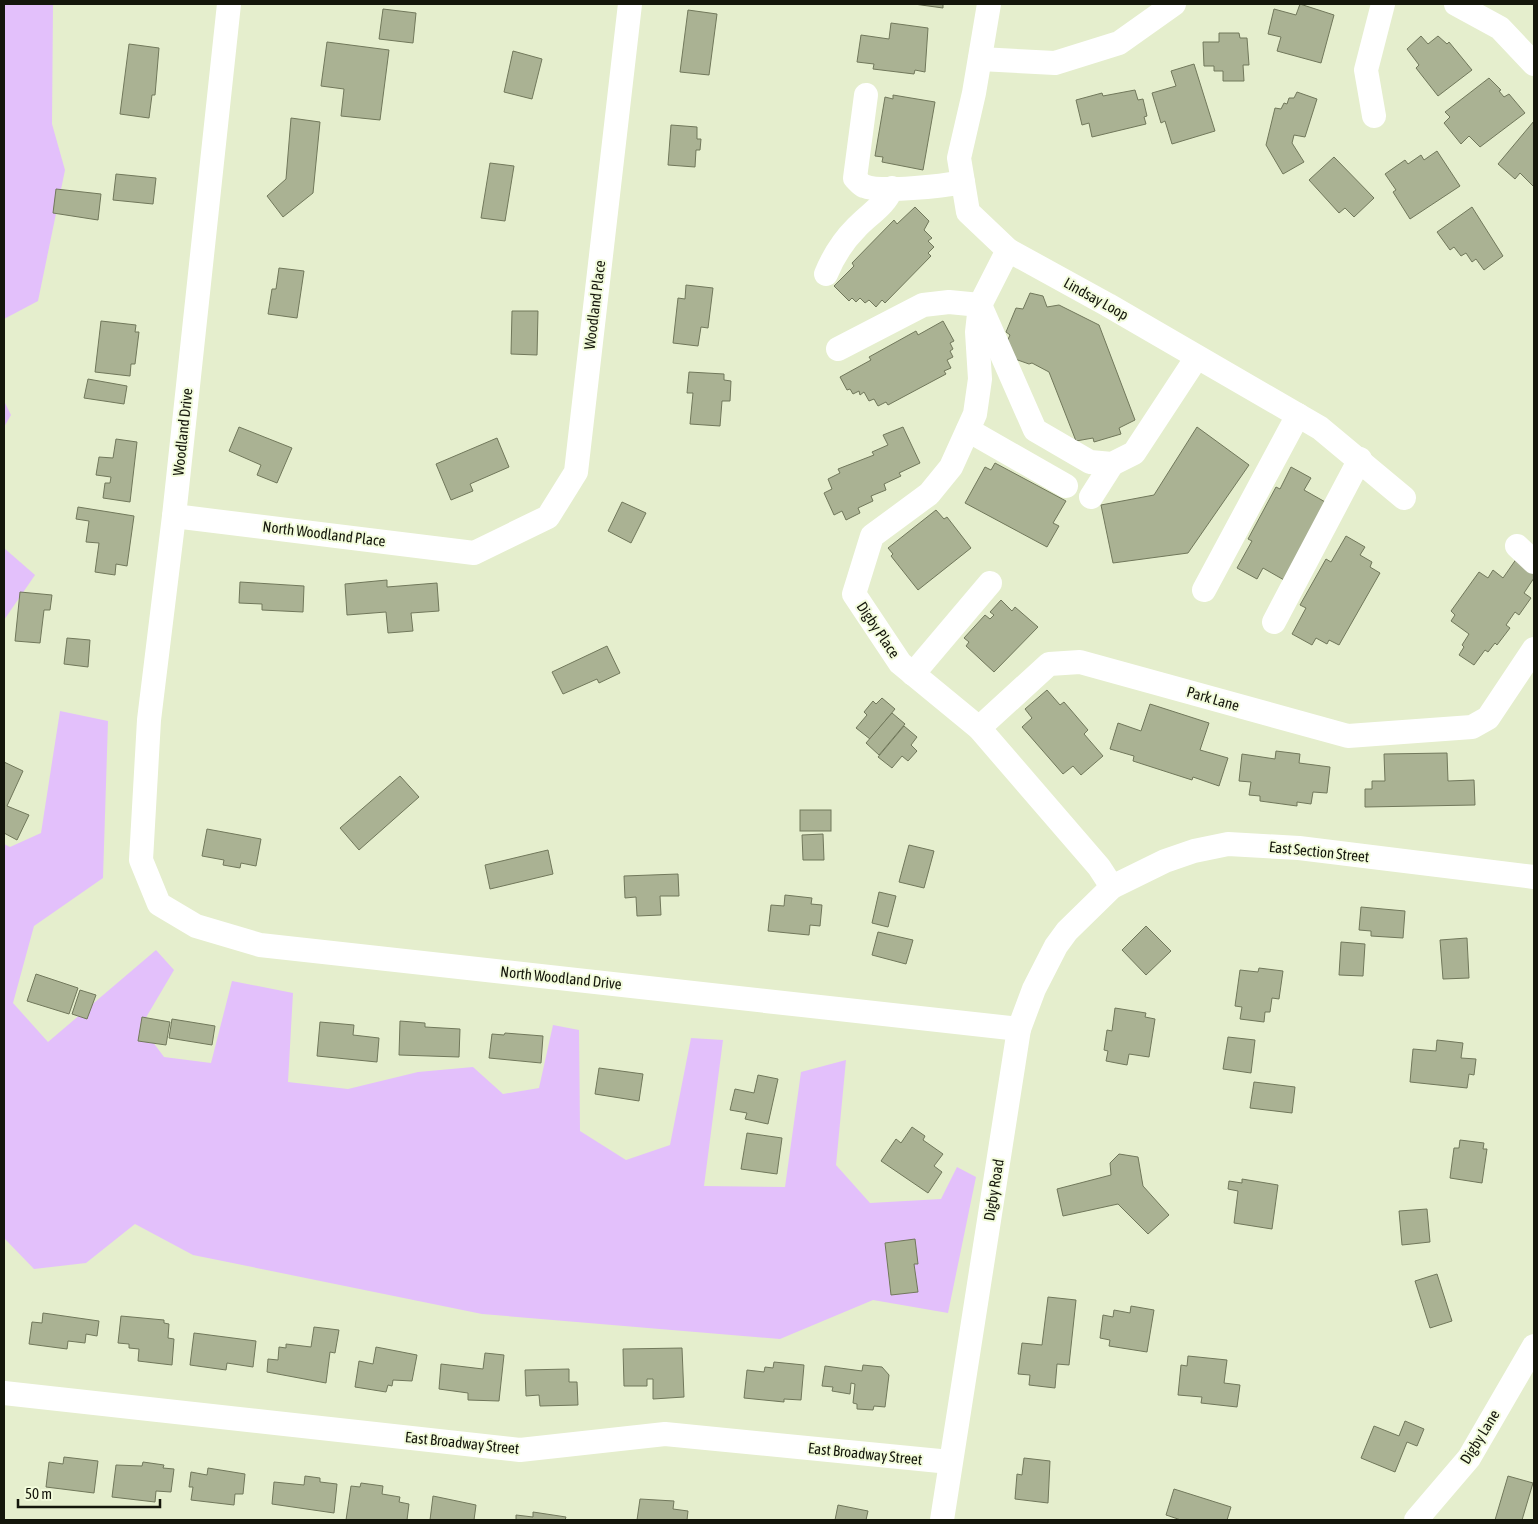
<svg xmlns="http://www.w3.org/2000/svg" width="1538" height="1524" font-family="'Asap Condensed',sans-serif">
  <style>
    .green { fill: #e3c0fb }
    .building { fill: #aab293; stroke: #71785b }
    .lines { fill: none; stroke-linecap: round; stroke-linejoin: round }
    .minor { stroke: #fff; stroke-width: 24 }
    .labels { text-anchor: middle; stroke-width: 4; stroke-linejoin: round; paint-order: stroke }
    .street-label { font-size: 15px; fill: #14160b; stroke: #f2fbdb }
  </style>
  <rect width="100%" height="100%" fill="#e5eecd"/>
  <!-- green -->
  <g class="green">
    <polygon points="4,4 53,4 52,124 65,170 38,301 4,319"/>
    <polygon points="4,401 11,415 4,427"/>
    <polygon points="4,548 35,575 4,620"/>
    <polygon points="60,711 108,721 103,878 34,926 13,1003 48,1042 156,950 174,970 141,1026 164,1057 211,1063 232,981 293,993 288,1082 348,1089 418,1072 473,1067 503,1094 539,1088 553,1025 579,1030 580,1131 626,1160 670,1145 691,1038 723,1040 704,1186 785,1187 801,1072 846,1060 836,1165 870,1203 941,1199 957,1167 976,1177 948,1313 873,1300 780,1339 482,1314 193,1255 135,1224 86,1263 34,1269 4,1238 4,844 10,847 41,833"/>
  </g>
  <!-- building -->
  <g class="building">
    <polygon points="914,4 943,4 943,8"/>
    <polygon points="1300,4 1334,15 1321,63 1277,51 1281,37 1268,34 1274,9 1296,15"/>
    <polygon points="383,9 416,13 413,43 379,39"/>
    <polygon points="688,10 717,14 709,75 680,72"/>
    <polygon points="891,23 928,28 925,72 915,70 914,74 873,69 874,64 857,62 861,35 889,39"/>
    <polygon points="1219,33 1239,33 1240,38 1247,38 1249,65 1243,65 1244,81 1223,81 1223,71 1214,71 1214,66 1204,66 1203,42 1219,42"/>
    <polygon points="1421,36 1428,44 1438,36 1447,44 1449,42 1472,70 1438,96 1416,68 1419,65 1407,49"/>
    <polygon points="327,42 389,50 380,120 341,116 344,89 321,86"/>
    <polygon points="129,44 159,48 155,95 152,95 149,118 120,114"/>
    <polygon points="513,51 542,59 532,99 504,92"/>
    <polygon points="1194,64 1215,131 1172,144 1165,121 1161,123 1152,93 1176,86 1171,71"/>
    <polygon points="1489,78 1501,90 1499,91 1504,97 1509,94 1525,113 1480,147 1469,136 1461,144 1444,123 1450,117 1445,112"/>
    <polygon points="1135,90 1138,100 1143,99 1147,116 1144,117 1146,124 1092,137 1089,123 1082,125 1076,100 1102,93 1103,96"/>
    <polygon points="1297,92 1317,99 1305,137 1294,135 1292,143 1304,162 1283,174 1266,145 1275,108 1281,109 1284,103 1287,104 1289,98 1294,98"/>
    <polygon points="893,95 935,102 923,170 882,162 883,157 875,156 885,97 893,99"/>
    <polygon points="291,118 320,122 313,193 283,217 267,196 286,179"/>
    <polygon points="1534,121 1534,187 1520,173 1515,179 1498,164"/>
    <polygon points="671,125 697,127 697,139 701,139 700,150 696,150 695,167 668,165"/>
    <polygon points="1437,151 1460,186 1410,219 1393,192 1396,190 1385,174 1405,160 1408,164 1421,155 1424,160"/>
    <polygon points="1334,157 1374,198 1354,217 1345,208 1339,213 1309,180"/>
    <polygon points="490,163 514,166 505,221 481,218"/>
    <polygon points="116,174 156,178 153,204 113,200"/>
    <polygon points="56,189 101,194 98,220 53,213"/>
    <polygon points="915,207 929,221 924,230 932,238 928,241 934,247 928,253 931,256 885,303 882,300 876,307 869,300 865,303 860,298 856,302 852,298 849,301 834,286 854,266 852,263 894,220 897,224"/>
    <polygon points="1472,207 1503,256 1484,270 1476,259 1472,262 1466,253 1461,256 1454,247 1450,250 1437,232"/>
    <polygon points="279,268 304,271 297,318 268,314 272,289 276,289"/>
    <polygon points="686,285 713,288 708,328 701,327 698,346 673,343 678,298 685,299"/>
    <polygon points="1030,293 1043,296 1047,307 1059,305 1099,325 1135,420 1119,428 1121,434 1094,442 1093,438 1076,441 1049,372 1032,363 1029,364 1012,358 1003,350 1010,335 1006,332 1016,308 1023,309"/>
    <polygon points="512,311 538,311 537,355 511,354"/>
    <polygon points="101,321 136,325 135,332 139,332 135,364 131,364 130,376 95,372"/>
    <polygon points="943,321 954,341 950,343 953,349 950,351 953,357 947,360 951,368 944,371 946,374 888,405 886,402 878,406 874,399 869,401 864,392 860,395 859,391 853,394 850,389 847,390 840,377 871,360 869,357 916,331 918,335"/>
    <polygon points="689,372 724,374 724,380 731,381 730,401 722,401 720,426 690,424 693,393 687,393"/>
    <polygon points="88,379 127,386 124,404 84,398"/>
    <polygon points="239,427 292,448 277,483 257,475 261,465 229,451"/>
    <polygon points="903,427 920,463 899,473 901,476 884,484 886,490 871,496 873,501 858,508 860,513 846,520 842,511 834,515 824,493 832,489 828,479 840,473 838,469 874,455 872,452 888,445 883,435"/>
    <polygon points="1197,427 1249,465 1188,553 1113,563 1101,505 1154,495"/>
    <polygon points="497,438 509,467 470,484 473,491 451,500 436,464"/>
    <polygon points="116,439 137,442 130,502 103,498 105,483 110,483 111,477 96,475 99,457 113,458"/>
    <polygon points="995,463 1066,501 1053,523 1059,526 1047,547 965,503 985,467 991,470"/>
    <polygon points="1291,467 1311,478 1304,490 1327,503 1284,580 1263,568 1257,579 1237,568 1252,541 1248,539 1276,487 1280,489"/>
    <polygon points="622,502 646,513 631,543 608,531"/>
    <polygon points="78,507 134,516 127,566 116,564 115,575 95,572 99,543 86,542 89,521 76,519"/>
    <polygon points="936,510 944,519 947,517 971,548 918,590 891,556 893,554 888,548"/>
    <polygon points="1346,536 1365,547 1360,555 1372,562 1370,567 1380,573 1339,645 1329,640 1327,644 1316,638 1312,645 1292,634 1306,608 1300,605 1326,559 1331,562"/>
    <polygon points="1519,555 1534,566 1534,578 1524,593 1531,598 1519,615 1515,612 1506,625 1510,628 1497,645 1495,643 1488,652 1485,650 1474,665 1459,655 1464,647 1462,645 1469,634 1451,621 1455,615 1451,611 1479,572 1488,578 1493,570 1503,578"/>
    <polygon points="387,580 387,587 437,583 439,611 411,613 413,631 388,633 386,612 347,615 345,584"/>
    <polygon points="240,582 304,586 303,612 262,610 262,604 239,603"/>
    <polygon points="20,592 52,595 50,610 44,610 40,643 15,641"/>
    <polygon points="1001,600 1012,611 1015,607 1038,627 994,672 966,646 969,642 964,638 985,615 990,619 994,615 990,612"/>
    <polygon points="67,638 90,640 88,667 64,664"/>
    <polygon points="607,646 620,673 599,683 597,679 563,694 552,672"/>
    <polygon points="1047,690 1060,705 1064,702 1088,730 1084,734 1103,756 1081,775 1073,766 1063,774 1022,727 1032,718 1025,709"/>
    <polygon points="882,698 895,709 870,739 856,728 867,715 864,712 873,701 876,704"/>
    <polygon points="1150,704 1209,723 1200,750 1228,758 1219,786 1193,777 1192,780 1133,761 1134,756 1110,749 1118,723 1141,731"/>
    <polygon points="892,713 905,724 879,755 866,743"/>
    <polygon points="904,726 917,737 911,745 917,751 908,761 902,756 892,768 878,757"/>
    <polygon points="1276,751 1300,754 1299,763 1330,767 1327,793 1313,792 1311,804 1297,802 1297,806 1260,801 1260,796 1249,795 1251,782 1239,781 1242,754 1275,759"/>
    <polygon points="1447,753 1448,781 1474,780 1475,805 1365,807 1365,789 1372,789 1372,781 1385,781 1384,754"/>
    <polygon points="4,762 23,771 7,806 29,815 17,840 4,833"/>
    <polygon points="400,776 419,797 359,850 340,828"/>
    <rect x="800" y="810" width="31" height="21"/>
    <polygon points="207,829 261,839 256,866 241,863 240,868 223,865 224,860 202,856"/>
    <polygon points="823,834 824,860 803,860 802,835"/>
    <polygon points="909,845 934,851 924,888 899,882"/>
    <polygon points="548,850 553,874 490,889 485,865"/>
    <polygon points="678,874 679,896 660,896 661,915 637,916 636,897 625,898 624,876"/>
    <polygon points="879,892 896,896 888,927 872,923"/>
    <polygon points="785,895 812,898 811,904 822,905 820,926 810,925 809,935 768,931 771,905 784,906"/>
    <polygon points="1361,907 1405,911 1403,938 1371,936 1371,931 1359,930"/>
    <polygon points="1146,926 1171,951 1146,975 1122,950"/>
    <polygon points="878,932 913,940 906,964 872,955"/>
    <polygon points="1467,938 1469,978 1443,979 1440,940"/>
    <polygon points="1341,942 1365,944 1363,976 1339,975"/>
    <polygon points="1259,968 1283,971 1279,999 1272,998 1270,1012 1265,1012 1264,1022 1240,1019 1242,1007 1235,1006 1240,970 1258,972"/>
    <polygon points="36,974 78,988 69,1014 27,1001"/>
    <polygon points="80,990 96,995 87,1019 72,1014"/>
    <polygon points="1115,1008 1146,1013 1145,1017 1155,1019 1149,1057 1129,1054 1127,1065 1106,1061 1108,1051 1104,1050 1107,1030 1112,1031"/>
    <polygon points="142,1017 170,1022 166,1045 138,1041"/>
    <polygon points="172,1019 215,1026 212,1045 169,1038"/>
    <polygon points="400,1021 425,1023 425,1027 460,1029 459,1057 399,1055"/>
    <polygon points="320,1022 354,1025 353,1035 379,1038 377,1062 317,1056"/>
    <polygon points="505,1033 543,1036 541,1063 489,1058 492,1034 504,1035"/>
    <polygon points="1228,1037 1255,1040 1251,1073 1223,1069"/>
    <polygon points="1437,1040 1463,1043 1461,1058 1476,1059 1474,1075 1469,1074 1467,1088 1410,1082 1413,1049 1436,1051"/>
    <polygon points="599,1068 643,1074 639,1101 595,1094"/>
    <polygon points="758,1075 778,1079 768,1124 745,1119 747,1113 730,1110 735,1089 754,1093"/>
    <polygon points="1254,1082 1295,1087 1292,1113 1250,1108"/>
    <polygon points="912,1127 925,1136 923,1140 943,1154 934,1166 942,1172 928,1193 881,1161 896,1139 901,1143"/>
    <polygon points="747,1133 782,1138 777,1174 741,1169"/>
    <polygon points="1460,1140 1484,1143 1483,1149 1487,1149 1482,1183 1450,1178 1454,1148 1459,1148"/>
    <polygon points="1119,1154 1138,1157 1143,1186 1169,1215 1148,1234 1118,1204 1063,1216 1057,1189 1111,1175 1110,1163"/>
    <polygon points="1242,1179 1278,1185 1272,1229 1234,1223 1238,1191 1228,1189 1229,1181 1242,1183"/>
    <polygon points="1427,1209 1430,1242 1402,1245 1399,1211"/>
    <polygon points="915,1239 918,1264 914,1264 918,1292 891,1295 885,1243"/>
    <polygon points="1437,1274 1452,1321 1430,1328 1415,1281"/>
    <polygon points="1048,1297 1076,1300 1069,1365 1057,1364 1055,1388 1029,1385 1030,1375 1018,1374 1022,1343 1042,1345"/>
    <polygon points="1131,1306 1154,1310 1147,1352 1109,1346 1110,1340 1100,1338 1103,1315 1113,1317 1114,1310 1130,1313"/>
    <polygon points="43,1313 99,1321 97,1336 86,1334 85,1343 68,1341 67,1349 29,1344 32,1322 42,1323"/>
    <polygon points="121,1316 164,1320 164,1323 169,1324 168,1338 174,1339 172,1365 138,1361 139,1349 129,1348 129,1344 118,1343"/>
    <polygon points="314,1327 339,1330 335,1353 330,1352 326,1383 267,1372 268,1359 278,1360 279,1347 286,1348 286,1344 311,1347"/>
    <polygon points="194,1333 256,1341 253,1367 227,1363 226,1370 190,1365"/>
    <polygon points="376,1347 417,1355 412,1381 393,1380 392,1386 388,1385 386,1392 355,1387 359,1361 373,1364"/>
    <polygon points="682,1348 684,1397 653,1399 653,1379 647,1379 647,1386 624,1386 623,1349"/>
    <polygon points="485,1353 504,1355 499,1401 468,1400 468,1393 439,1389 441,1364 483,1369"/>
    <polygon points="1188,1356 1227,1360 1224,1383 1240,1385 1237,1407 1201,1403 1202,1397 1178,1395 1181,1365 1187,1366"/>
    <polygon points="774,1362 804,1365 801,1400 784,1399 784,1402 744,1398 747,1370 764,1372 765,1367 773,1368"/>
    <polygon points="863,1365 882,1367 889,1375 885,1407 874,1406 873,1410 857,1409 857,1404 853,1403 855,1384 851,1383 850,1394 832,1391 833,1387 822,1386 825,1366 862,1371"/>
    <polygon points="569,1369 569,1382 577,1382 578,1405 540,1406 539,1395 526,1396 525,1370"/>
    <polygon points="1405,1421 1424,1429 1417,1446 1407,1442 1395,1472 1361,1458 1374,1426 1399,1436"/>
    <polygon points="64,1457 98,1461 94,1493 46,1487 49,1462 63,1464"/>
    <polygon points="1024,1458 1050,1461 1048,1503 1015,1499 1017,1474 1022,1475"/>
    <polygon points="143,1462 164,1465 163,1468 174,1469 171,1492 156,1491 155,1502 112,1497 116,1465 142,1466"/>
    <polygon points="208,1468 245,1474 243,1494 235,1494 234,1505 191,1500 193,1487 189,1487 191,1472 207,1475"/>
    <polygon points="305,1476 320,1478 320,1482 337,1484 334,1513 272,1504 274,1482 304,1485"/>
    <polygon points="1508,1476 1533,1483 1522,1520 1495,1520"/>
    <polygon points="361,1483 383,1486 382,1494 400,1497 399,1502 409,1504 407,1520 346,1520 351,1486 360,1487"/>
    <polygon points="1174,1489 1231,1507 1227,1520 1181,1520 1166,1515"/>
    <polygon points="433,1496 476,1505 474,1520 430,1520"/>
    <polygon points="640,1499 674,1501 673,1509 688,1511 687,1520 637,1520"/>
    <polygon points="838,1505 868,1511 866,1520 835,1520"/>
    <polygon points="533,1512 566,1517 565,1520 516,1520 516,1515 533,1517"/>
  </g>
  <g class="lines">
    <!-- minor -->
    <g class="minor">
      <polyline points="229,4 174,516 149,720 141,860 159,904 196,926 260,945 1019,1029"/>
      <polyline points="989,4 974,93 959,158 968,212 1008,250 1108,305 1320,428 1404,498"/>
      <polyline points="1456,4 1500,28 1534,64"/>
      <polyline points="980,59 1055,63 1119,43 1174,4"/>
      <path d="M866,95L855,178C858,181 861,185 864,186C881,193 943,186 963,182"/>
      <polyline points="1374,116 1366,70 1383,4"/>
      <polyline points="1008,250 980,305 977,332 980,379 975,414 951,467 929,494 872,536 854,594 900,663 979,728 1099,867 1112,887"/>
      <path d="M826,274C833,257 843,241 856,228C870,213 884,207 892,188"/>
      <polyline points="838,349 923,305 949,302 980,305 1035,430 1090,462 1112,464 1134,453 1197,357"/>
      <polyline points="968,430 1066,486"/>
      <polyline points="1091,497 1112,464"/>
      <polyline points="174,516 474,553 548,517 576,472 630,4"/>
      <polyline points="1517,546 1534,562"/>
      <polyline points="1204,590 1298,415"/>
      <polyline points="1274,622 1360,459"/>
      <polyline points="913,674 990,583"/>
      <polyline points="979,728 1049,664 1080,662 1348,736 1472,727 1488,718 1534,649"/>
      <polyline points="4,1393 520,1450 665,1434 950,1462"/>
      <polyline points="942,1520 1019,1029 1034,989 1056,946 1067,931 1112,887 1165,861 1194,851 1228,844 1299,848 1534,877"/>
      <polyline points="1416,1520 1469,1458 1534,1346"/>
    </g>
  </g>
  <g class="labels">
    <!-- street labels -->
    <g class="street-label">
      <text transform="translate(1096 299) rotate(29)" y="5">Lindsay Loop</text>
      <text transform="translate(595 305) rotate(-83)" y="5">Woodland Place</text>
      <text transform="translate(183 432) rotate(-84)" y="5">Woodland Drive</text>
      <text transform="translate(324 534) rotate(7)" y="5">North Woodland Place</text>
      <text transform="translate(878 630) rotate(56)" y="5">Digby Place</text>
      <text transform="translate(1213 699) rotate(16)" y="5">Park Lane</text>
      <text transform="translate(1319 852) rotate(6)" y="5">East Section Street</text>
      <text transform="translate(561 978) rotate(6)" y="5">North Woodland Drive</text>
      <text transform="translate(994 1190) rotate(-81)" y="5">Digby Road</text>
      <text transform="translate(1480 1437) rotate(-58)" y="5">Digby Lane</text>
      <text transform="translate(462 1443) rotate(6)" y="5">East Broadway Street</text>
      <text transform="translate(865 1454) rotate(6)" y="5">East Broadway Street</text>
    </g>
  </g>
  <!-- border -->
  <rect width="1538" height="1524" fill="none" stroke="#14160b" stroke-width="10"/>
  <!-- scale -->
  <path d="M18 1499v8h142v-8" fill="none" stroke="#14160b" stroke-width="2.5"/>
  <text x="25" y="1499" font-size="15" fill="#14160b" stroke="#f2fbdb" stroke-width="4" paint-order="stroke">50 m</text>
</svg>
